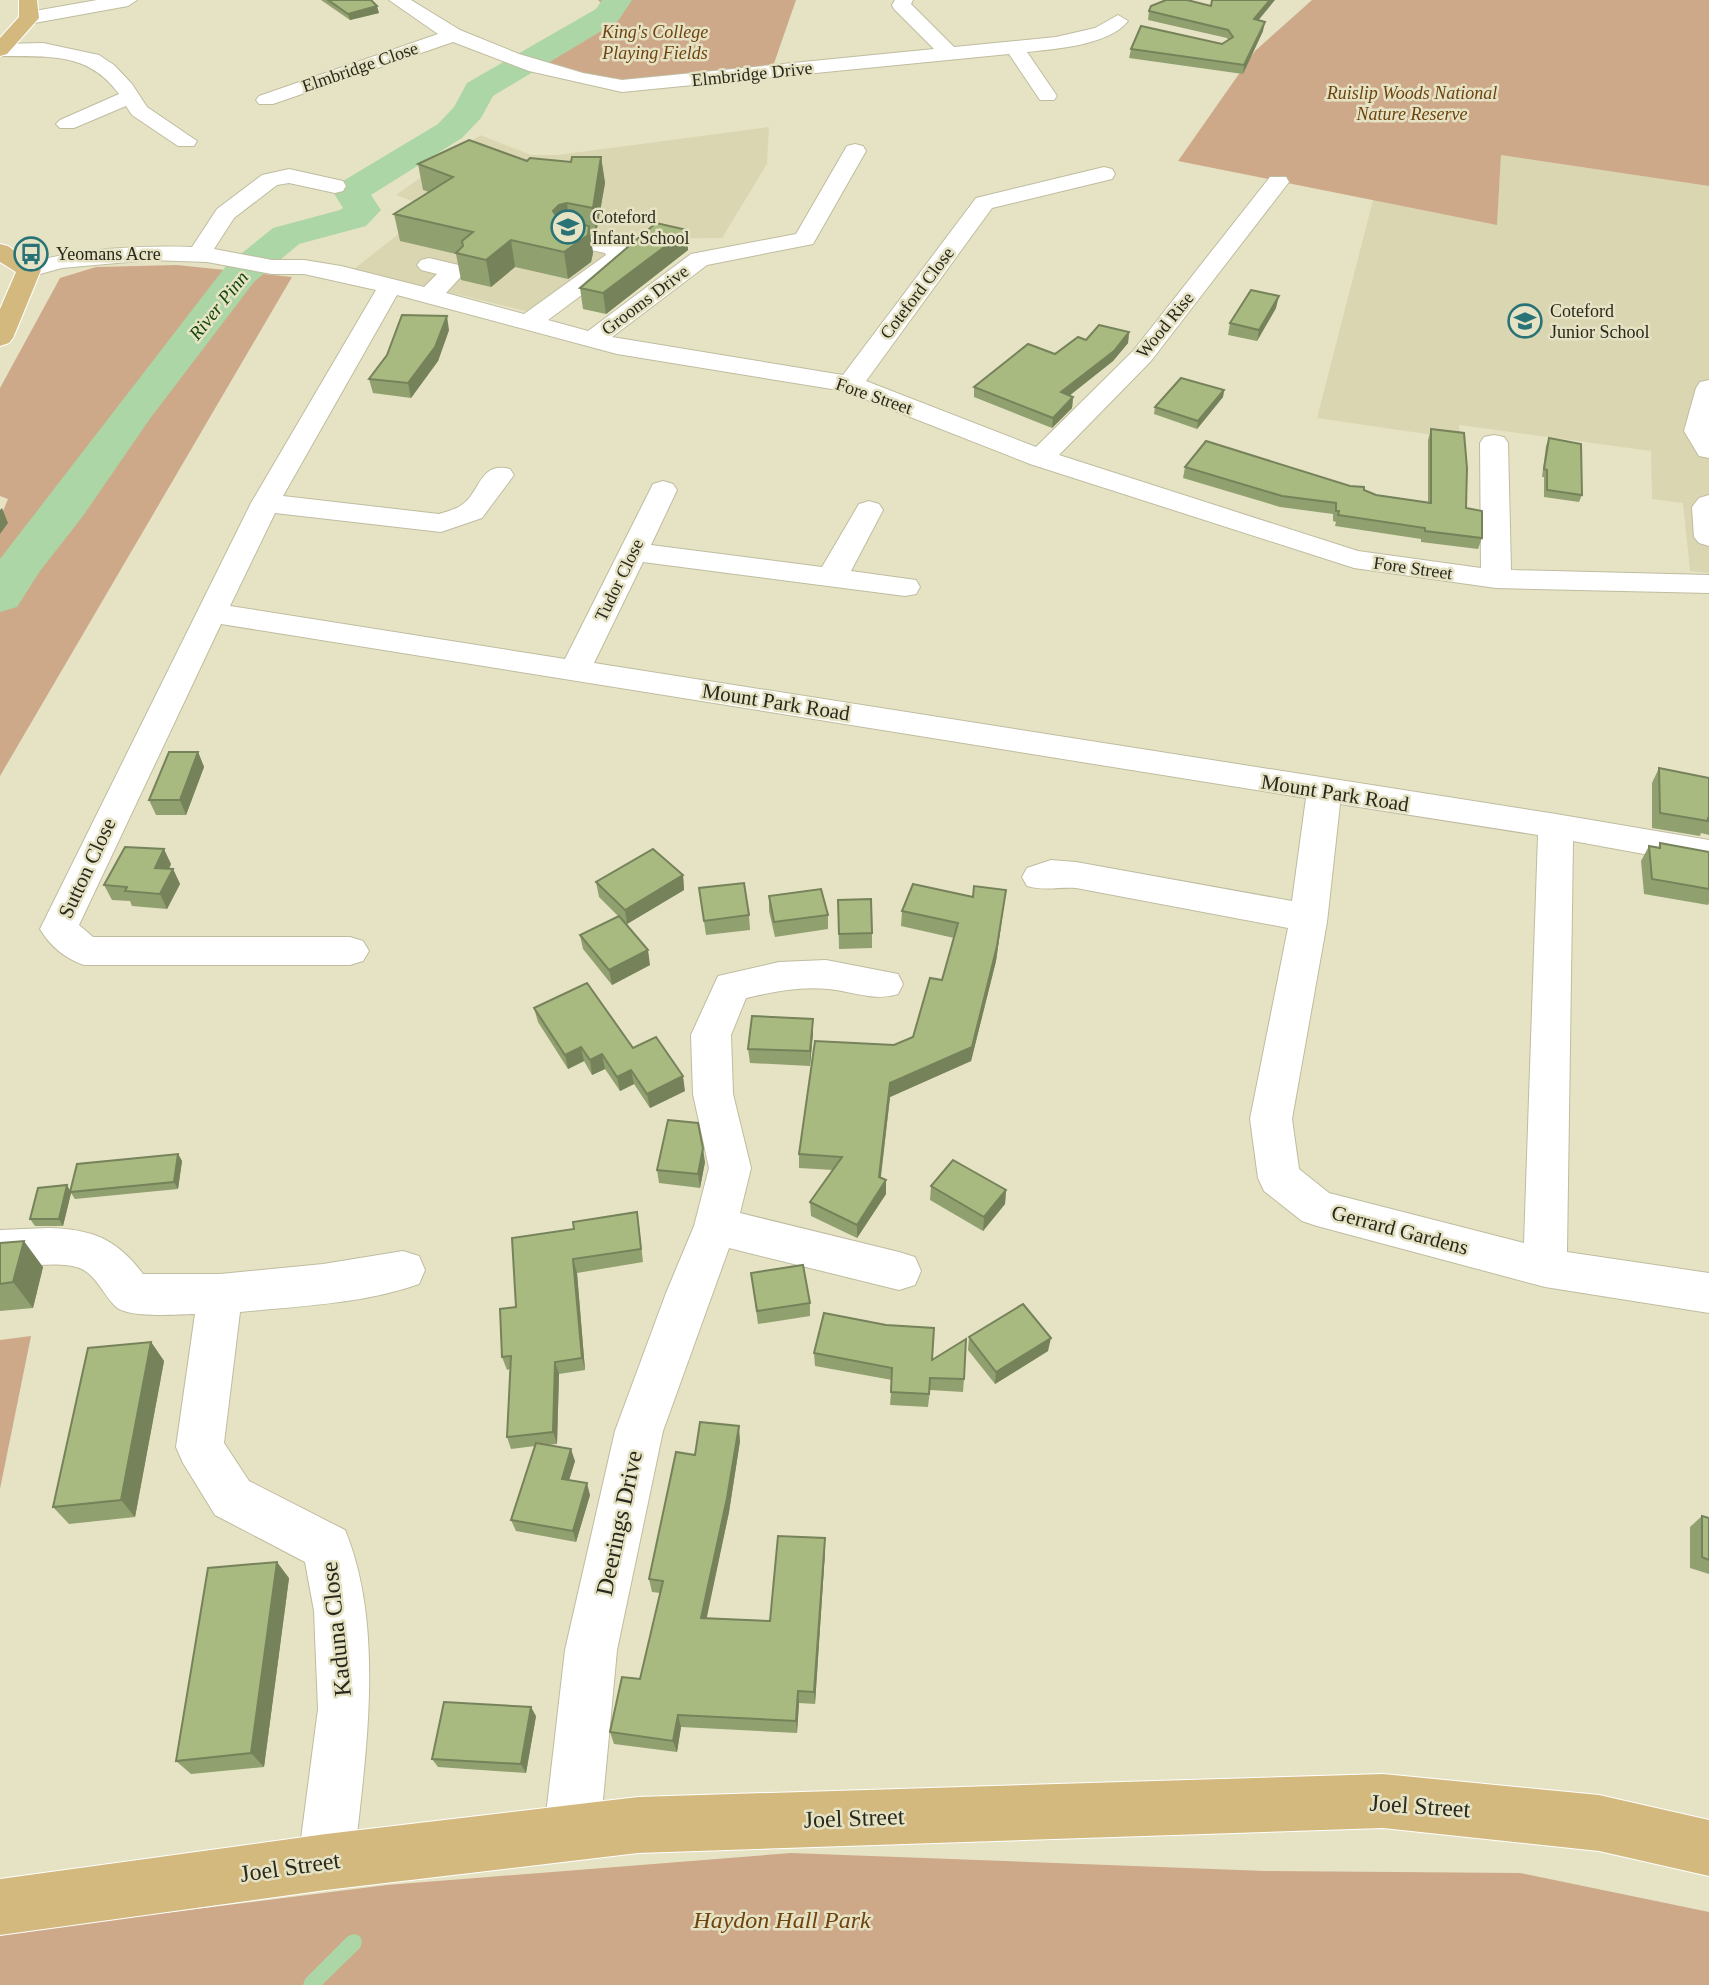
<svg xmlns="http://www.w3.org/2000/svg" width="1709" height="1985" font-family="'Times New Roman',serif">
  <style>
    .built { fill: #dad6b2 }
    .green { fill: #cda989 }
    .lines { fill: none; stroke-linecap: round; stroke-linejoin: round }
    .stream { fill: #acd6a5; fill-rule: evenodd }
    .river { fill: #acd6a5; fill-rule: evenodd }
    .minor-casing { stroke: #bfbc9f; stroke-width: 2 }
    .major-casing { stroke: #fff; stroke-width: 2 }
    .minor { fill: #fff; fill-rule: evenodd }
    .major { fill: #d3b97e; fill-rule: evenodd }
    .wall { fill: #91a06f }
    .shaded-wall { fill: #76825a }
    .building { fill: #a9ba81; stroke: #76825a; stroke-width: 2 }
    .labels { text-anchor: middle; stroke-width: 5; stroke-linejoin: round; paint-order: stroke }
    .far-park-label { font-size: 18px; font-style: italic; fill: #6f4310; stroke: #e6e3c5 }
    .far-street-label { font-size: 18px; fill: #29281c; stroke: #e6e3c5 }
    .far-poi-label { font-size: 18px; fill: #29281c; stroke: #e6e3c5; text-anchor: start }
    .far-water-label { font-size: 19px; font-style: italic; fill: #114807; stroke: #e6e3c5 }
    .street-label { font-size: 21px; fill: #29281c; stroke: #e6e3c5 }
    .near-street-label { font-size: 24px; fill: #29281c; stroke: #e6e3c5 }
    .near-park-label { font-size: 24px; font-style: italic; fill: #6f4310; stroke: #e6e3c5 }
  </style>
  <rect width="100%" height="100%" fill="#e6e3c5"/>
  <!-- built -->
  <g class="built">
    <polygon points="769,127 767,164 722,238 612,239 623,249 546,316 354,269 431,208 396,195 480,135 531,155 557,155"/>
    <polygon points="1501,155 1709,186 1709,573 1690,571 1683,503 1652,499 1651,451 1459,425 1460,439 1317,418 1373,200 1497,224"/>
  </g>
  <!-- green -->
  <g class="green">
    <polygon points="598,0 796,0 771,72 622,86 535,64 617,18"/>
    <polygon points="1312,0 1709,0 1709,186 1501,155 1497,225 1178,161 1255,51"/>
    <polygon points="177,265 292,277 0,776 0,518 8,499 0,496 0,388 60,278 96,267"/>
    <polygon points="31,1336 0,1489 0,1340"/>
    <polygon points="791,1853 1265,1871 1520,1873 1709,1912 1709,1985 0,1985 0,1935 5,1933 387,1885"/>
  </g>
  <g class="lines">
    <!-- stream -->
    <polygon class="stream" points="354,1934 360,1936 362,1942 360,1948 322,1985 303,1985 305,1979 348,1936"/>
    <!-- river -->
    <polygon class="river" points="602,0 632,0 618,21 493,96 481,118 462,138 371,195 381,210 366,226 299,244 254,282 149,420 83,516 40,571 17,607 0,612 0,559 226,266 273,228 340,210 343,208 333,192 338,184 438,124 454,107 467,83 596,9"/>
    <defs>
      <g id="minor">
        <polygon points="97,0 137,0 128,6 29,24 19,18 29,12"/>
        <path d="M389,0H411L460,30L519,54L583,73L622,80L934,49L894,9L892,5L895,0H913L911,4L954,47L1056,37L1095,28L1118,15L1128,21C1110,45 1055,49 1027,52L1057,96L1054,100H1040L1009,54L622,92L529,71L453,42L273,104H259L256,100L259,96L438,34Z"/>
        <path d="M43,43L99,55L114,65L132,84L147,107L197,141L194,146H178L132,115L126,106L74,128H60L56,124L60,120L119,94C88,51 47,57 0,56V44Z"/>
        <path d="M855,144L863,146L866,151L813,244L707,265L612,337L843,375L976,198L1104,167L1112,169L1115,174L1112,179L992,208L866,381L1036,447L1133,351L1270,177H1286L1289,182L1151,361L1059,455L1358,551L1481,568L1480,443L1484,437L1494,435L1504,437L1508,443L1511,570L1709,575V593L1496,588L1354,568L1030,464L844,391L617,354L397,295L283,496L439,514C445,512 454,510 460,506C481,494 478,461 510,469L514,475L482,518L441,532L275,513L230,606L565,659L653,484L663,481L673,484L677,490L651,545L822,567L859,504L869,501L879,504L883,510L851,571L916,580L920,587L916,594L905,596L643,562L594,663L1556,814L1709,840V866L1573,841L1567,1252L1709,1273V1313L1545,1287L1317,1226L1302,1221L1264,1191L1258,1178L1250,1119L1288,928L1076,888C1059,887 1043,891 1027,886L1022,877L1027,868L1051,860L1076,862L1292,901L1306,798L221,624L79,925L93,937H350L363,941L369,951L363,961L350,965H84C66,959 50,946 40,929L251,503L376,290L304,274H272L207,262L150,260L62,268L29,277L20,275L17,270L20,265C76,249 134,245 192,247L217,209L262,175L289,169L343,181L346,186L343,191L335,193L289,183L277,185L234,218L214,249L272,260H304L341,266L424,287L437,274L421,270L417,265L421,260L429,258L463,266L466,271L446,293L524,314L606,255L605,253L563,244L559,239L563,234L571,232L621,242L630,251L625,263L548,320L588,331L691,254L796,234L844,151L847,146ZM1340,804L1538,835L1524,1243L1329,1193L1299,1169L1292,1119L1327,922Z"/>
        <polygon points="1709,380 1709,458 1699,456 1684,431 1696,388 1700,382"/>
        <polygon points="1709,495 1709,546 1699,543 1694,537 1692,507 1699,498"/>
        <path d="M826,960L898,974L903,984L898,994C874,1002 852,991 828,989C801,986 773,992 746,998L731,1035L733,1094L751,1168L740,1213L899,1252L915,1257L921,1271L915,1285L899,1290L729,1248L663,1431L617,1650L600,1832L592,1852L572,1860L552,1852L544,1832L565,1650L615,1431L666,1293L694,1226L709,1168L693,1094L691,1035L718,976L779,962Z"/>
        <path d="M48,1228C92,1229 117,1239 143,1274H220L323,1264L403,1251L419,1256L425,1270L419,1284C363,1304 299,1306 240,1312L224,1443L249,1481L345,1530C386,1629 365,1758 354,1862L346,1882L326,1890L306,1882L298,1862L318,1709L314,1611L305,1562L215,1515L183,1463L176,1447L195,1314C176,1314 128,1319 115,1306C103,1294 97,1277 82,1269C63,1260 21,1267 0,1268V1230Z"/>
      </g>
      <g id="major">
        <polygon points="19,0 37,0 39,18 7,54 0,56 0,38 19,17"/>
        <polygon points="0,244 8,246 41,270 13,338 9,343 0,346 0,309 16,272 0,262"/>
        <polygon points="1383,1774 1599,1795 1709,1820 1709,1876 1599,1851 1383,1828 638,1853 326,1890 0,1935 0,1879 326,1834 638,1797"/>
      </g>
    </defs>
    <!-- minor casing -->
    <use href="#minor" class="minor-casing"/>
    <!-- major casing -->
    <use href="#major" class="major-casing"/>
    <!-- minor -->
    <use href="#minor" class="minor"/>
    <!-- major -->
    <use href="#major" class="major"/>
  </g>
  <!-- wall -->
  <g class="wall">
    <polygon points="321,0 371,0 379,13 350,20"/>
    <polygon points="1149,11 1258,21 1263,31 1243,74 1129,58 1131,49 1222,44 1228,40 1227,38 1148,20"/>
    <polygon points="601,157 605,183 596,234 590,233 593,253 591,262 568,279 515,267 491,287 461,280 456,254 400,241 394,214 429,192 423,190 418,164 527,161 571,162"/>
    <polygon points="687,230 688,250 606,314 583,309 580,288"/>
    <polygon points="1276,308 1257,341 1228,335 1230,323"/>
    <polygon points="449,330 438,361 411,398 373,393 369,379"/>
    <polygon points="1129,332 1128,343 1113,361 1069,396 1073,397 1072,408 1052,428 974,397 974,387 1086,340"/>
    <polygon points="1224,390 1223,397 1197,429 1154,414 1155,407"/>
    <polygon points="1431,429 1466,508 1482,538 1478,549 1421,542 1421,539 1335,526 1336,522 1333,521 1333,514 1280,507 1183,478 1185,467 1364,490 1376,495 1428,503 1428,440"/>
    <polygon points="1549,438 1582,495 1579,502 1544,497 1544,477 1542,477 1546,446"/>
    <polygon points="198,752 204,767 186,815 156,815 149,800"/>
    <polygon points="1659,768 1709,778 1709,835 1701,833 1700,836 1652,828 1652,783"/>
    <polygon points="1660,843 1709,852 1709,903 1708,905 1644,894 1641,861 1649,846 1658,848"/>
    <polygon points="171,864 169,869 173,869 180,884 167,909 132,906 130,901 112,900 104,885"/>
    <polygon points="683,875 684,890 627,924 621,919 650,965 612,985 583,949 580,935 618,916 599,897 596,882"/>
    <polygon points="699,888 749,915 750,930 706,935"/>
    <polygon points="1006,890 996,961 971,1061 890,1097 881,1177 886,1194 857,1238 811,1216 810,1202 833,1170 799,1168 799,1154 894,1045 913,1037 942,980 954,938 901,926 902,911"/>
    <polygon points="769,896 828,915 828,929 775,937 769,911"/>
    <polygon points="838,900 872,933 872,948 839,949"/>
    <polygon points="534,1008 633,1048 685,1091 650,1108 634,1084 620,1091 605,1069 592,1075 584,1061 568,1069 538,1022"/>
    <polygon points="813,1033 810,1066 750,1063 748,1049"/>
    <polygon points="178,1154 182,1161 178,1189 75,1199 71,1193 63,1226 35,1226 30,1219 70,1190"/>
    <polygon points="705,1162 700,1188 659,1183 657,1170"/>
    <polygon points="931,1186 1006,1190 1005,1204 983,1231 930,1200"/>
    <polygon points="639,1226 643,1262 577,1273 585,1370 559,1374 557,1444 548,1445 575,1461 569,1480 590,1495 576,1542 516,1531 511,1520 535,1446 511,1449 507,1437 510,1369 507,1370 502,1357 516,1307 512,1238"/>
    <polygon points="0,1243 43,1267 33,1308 0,1311"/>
    <polygon points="751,1273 810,1303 810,1316 758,1324"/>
    <polygon points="969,1337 1048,1351 995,1384 968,1350"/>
    <polygon points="151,1342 164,1361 135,1517 69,1524 53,1507"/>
    <polygon points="814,1353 932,1360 964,1379 963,1392 930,1390 928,1407 890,1405 892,1380 815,1366"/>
    <polygon points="740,1441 729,1512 706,1618 770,1621 825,1538 825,1552 815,1704 799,1703 797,1733 681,1727 677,1752 614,1744 610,1732 640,1679 660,1593 652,1592 649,1579 695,1455"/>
    <polygon points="1702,1516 1709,1518 1709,1574 1690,1568 1690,1527"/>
    <polygon points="289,1578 264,1767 191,1774 176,1761"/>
    <polygon points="536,1716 526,1773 438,1767 432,1759"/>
  </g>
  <!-- shaded-wall -->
  <g class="shaded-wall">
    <polygon points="1270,0 1275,0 1252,28 1254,19"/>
    <polygon points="377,6 379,13 350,20 348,14"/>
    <polygon points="1265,22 1263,31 1243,74 1244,65"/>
    <polygon points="601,157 605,183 596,234 593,208"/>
    <polygon points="567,203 570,229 562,231 553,211 559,205"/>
    <polygon points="589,226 593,253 591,262 568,279 564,252"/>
    <polygon points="687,230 688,250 606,314 603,293"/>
    <polygon points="511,240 515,267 491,287 486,260"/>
    <polygon points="1279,296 1276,308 1257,341 1259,330"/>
    <polygon points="447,316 449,330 438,361 411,398 408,383"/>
    <polygon points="1129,332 1128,343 1113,361 1060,403 1061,392"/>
    <polygon points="1224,390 1223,397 1197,429 1198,421"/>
    <polygon points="1073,397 1072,408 1052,428 1053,418"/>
    <polygon points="2,508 8,523 0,534 0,510"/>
    <polygon points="198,752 204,767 186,815 180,800"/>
    <polygon points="164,849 171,864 162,883 155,868"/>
    <polygon points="173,869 180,884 167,909 160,894"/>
    <polygon points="683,875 684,890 627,924 625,910"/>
    <polygon points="1006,890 996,961 971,1061 890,1097 879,1190 879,1177 890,1083"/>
    <polygon points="648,950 650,965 612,985 609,970"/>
    <polygon points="813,1019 813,1033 810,1066 810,1051"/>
    <polygon points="581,1047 584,1061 568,1069 565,1055"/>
    <polygon points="602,1054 605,1069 592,1075 590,1060"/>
    <polygon points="631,1070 634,1084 620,1091 617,1077"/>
    <polygon points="683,1076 685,1091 650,1108 647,1094"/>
    <polygon points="703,1148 705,1162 700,1188 698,1174"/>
    <polygon points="178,1154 182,1161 178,1189 174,1182"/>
    <polygon points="886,1180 886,1194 857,1238 857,1225"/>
    <polygon points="67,1185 71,1192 70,1192 71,1193 63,1226 59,1219"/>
    <polygon points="1006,1190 1005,1204 983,1231 984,1217"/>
    <polygon points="24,1241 43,1267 33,1308 13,1282"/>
    <polygon points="573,1259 577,1273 585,1370 582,1358"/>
    <polygon points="1051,1338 1048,1351 995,1384 996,1372"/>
    <polygon points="151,1342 164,1361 135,1517 121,1500"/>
    <polygon points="555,1362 559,1374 557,1444 553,1432"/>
    <polygon points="739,1426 740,1441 729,1512 704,1631 701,1618"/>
    <polygon points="571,1449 575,1461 566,1490 562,1479"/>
    <polygon points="587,1483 590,1495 576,1542 573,1531"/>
    <polygon points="825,1538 825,1552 815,1704 814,1692"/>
    <polygon points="277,1562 289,1578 264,1767 251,1753"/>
    <polygon points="798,1691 799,1703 797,1733 796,1721"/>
    <polygon points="531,1707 536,1716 526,1773 521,1764"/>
    <polygon points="678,1715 681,1727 677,1752 673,1741"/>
  </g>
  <!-- building -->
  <g class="building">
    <polygon points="328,0 371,0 377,6 348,14"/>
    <polygon points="1166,0 1187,0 1211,6 1212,0 1270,0 1254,19 1265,22 1244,65 1131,49 1141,26 1222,44 1233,37 1228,30 1149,11 1151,6"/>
    <polygon points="469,140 527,161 530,158 571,162 572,157 601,157 593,208 567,203 559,205 553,211 559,220 589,226 588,235 564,252 511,240 486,260 456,253 463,246 462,241 473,232 394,214 453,177 418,164"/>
    <polygon points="656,223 687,230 603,293 580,288"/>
    <polygon points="1251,290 1279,296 1259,330 1230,323"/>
    <polygon points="402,315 447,316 435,347 408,383 369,379 387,355"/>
    <polygon points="1099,325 1129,332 1114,351 1061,392 1073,397 1053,418 974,387 1028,344 1055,354 1078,337 1086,340"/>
    <polygon points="1181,378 1224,390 1198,421 1155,407"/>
    <polygon points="1431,429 1464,433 1467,468 1466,508 1482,511 1482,538 1425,531 1425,528 1338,515 1339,511 1336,511 1336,503 1282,496 1185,467 1206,441 1350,486 1364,487 1364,490 1376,495 1431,503"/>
    <polygon points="1549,438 1581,444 1582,495 1547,490 1547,470 1544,469"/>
    <polygon points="169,752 198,752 180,800 149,800"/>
    <polygon points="1659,768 1709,778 1709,818 1708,818 1708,821 1660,813"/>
    <polygon points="1660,843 1709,852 1709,889 1652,879 1649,846 1660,848"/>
    <polygon points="125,847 164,849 155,868 173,869 160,894 125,891 127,887 104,885"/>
    <polygon points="653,849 683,875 625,910 596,882"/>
    <polygon points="744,883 749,915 704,921 699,888"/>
    <polygon points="913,884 973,897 974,886 1006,890 997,946 972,1047 890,1083 879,1177 886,1180 857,1225 810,1202 842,1157 799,1154 815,1041 894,1045 913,1037 930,978 942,980 958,923 902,911"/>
    <polygon points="821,889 828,915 774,922 769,896"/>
    <polygon points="871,899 872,933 839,934 838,900"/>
    <polygon points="619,916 648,950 609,970 580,935"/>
    <polygon points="587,983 633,1048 656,1037 683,1076 647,1094 631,1070 617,1077 602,1054 590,1060 581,1047 565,1055 534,1008"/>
    <polygon points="752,1016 813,1019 810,1051 748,1049"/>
    <polygon points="668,1120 698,1123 703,1148 698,1174 657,1170"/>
    <polygon points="178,1154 174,1182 70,1192 77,1164"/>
    <polygon points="953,1160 1006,1190 984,1217 931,1186"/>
    <polygon points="67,1185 59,1219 30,1219 38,1188"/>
    <polygon points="637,1212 641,1249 573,1259 582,1358 555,1362 553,1432 507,1437 511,1356 502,1357 500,1309 516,1307 512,1238 574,1229 573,1222"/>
    <polygon points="24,1241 13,1282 0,1284 0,1243"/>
    <polygon points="803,1265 810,1303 757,1311 751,1273"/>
    <polygon points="1023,1304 1051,1338 996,1372 969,1337"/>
    <polygon points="824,1313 886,1325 934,1328 932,1360 966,1339 964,1379 930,1378 929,1394 891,1392 892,1368 814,1353"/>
    <polygon points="151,1342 121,1500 53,1507 88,1348"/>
    <polygon points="700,1422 739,1426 727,1498 701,1618 770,1621 778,1536 825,1538 814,1692 798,1691 796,1721 678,1715 673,1741 610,1732 622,1677 640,1679 663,1581 649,1579 676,1452 695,1455"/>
    <polygon points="536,1443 571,1449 562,1479 587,1483 573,1531 511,1520"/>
    <polygon points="1702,1516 1709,1518 1709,1560 1702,1557"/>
    <polygon points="277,1562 251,1753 176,1761 208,1568"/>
    <polygon points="444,1702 531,1707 521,1764 432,1759"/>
  </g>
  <!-- icons -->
  <defs>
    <symbol id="school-ring" viewBox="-11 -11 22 22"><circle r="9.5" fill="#e6e3c5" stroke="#297376" stroke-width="1.5"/><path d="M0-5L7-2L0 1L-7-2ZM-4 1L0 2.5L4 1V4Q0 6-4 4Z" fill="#297376"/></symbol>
    <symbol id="bus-ring" viewBox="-11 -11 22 22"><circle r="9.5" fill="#e6e3c5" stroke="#297376" stroke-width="1.5"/><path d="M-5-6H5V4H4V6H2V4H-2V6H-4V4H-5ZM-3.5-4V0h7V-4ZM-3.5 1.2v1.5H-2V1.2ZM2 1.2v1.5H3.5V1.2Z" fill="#297376"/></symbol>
  </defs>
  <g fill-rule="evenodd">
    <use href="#school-ring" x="549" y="208" width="38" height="38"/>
    <use href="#bus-ring" x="12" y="235" width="38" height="38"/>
    <use href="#school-ring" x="1506" y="302" width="38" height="38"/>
  </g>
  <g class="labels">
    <!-- far-park labels -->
    <g class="far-park-label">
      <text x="655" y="38">King's College<tspan x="655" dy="21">Playing Fields</tspan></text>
      <text x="1412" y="99">Ruislip Woods National<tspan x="1412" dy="21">Nature Reserve</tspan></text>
    </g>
    <!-- far-street labels -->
    <g class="far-street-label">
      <text transform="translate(360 67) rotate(-19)" y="6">Elmbridge Close</text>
      <text transform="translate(752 74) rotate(-6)" y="6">Elmbridge Drive</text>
      <text transform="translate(917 293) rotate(-53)" y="6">Coteford Close</text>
      <text transform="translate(645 300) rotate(-37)" y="6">Grooms Drive</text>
      <text transform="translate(1165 325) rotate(-51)" y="6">Wood Rise</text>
      <text transform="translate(874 396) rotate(19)" y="6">Fore Street</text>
      <text transform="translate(1413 568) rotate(8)" y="6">Fore Street</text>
      <text transform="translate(619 580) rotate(-64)" y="6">Tudor Close</text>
    </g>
    <!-- far-poi labels -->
    <g class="far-poi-label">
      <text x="592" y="223">Coteford<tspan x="592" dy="21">Infant School</tspan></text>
      <text x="56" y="260">Yeomans Acre</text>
      <text x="1550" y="317">Coteford<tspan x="1550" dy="21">Junior School</tspan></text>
    </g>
    <!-- far-water labels -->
    <g class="far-water-label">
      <text transform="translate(218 305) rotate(-51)" y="7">River Pinn</text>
    </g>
    <!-- street labels -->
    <g class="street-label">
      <text transform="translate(776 702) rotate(9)" y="7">Mount Park Road</text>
      <text transform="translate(1335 793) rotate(9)" y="7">Mount Park Road</text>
      <text transform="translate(87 868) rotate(-65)" y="7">Sutton Close</text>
      <text transform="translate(1400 1230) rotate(15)" y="7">Gerrard Gardens</text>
    </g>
    <!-- near-street labels -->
    <g class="near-street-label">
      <text transform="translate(619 1523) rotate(-78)" y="8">Deerings Drive</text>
      <text transform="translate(336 1629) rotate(-96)" y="8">Kaduna Close</text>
      <text transform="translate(1420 1806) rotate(4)" y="8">Joel Street</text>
      <text transform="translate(854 1818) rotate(-2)" y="8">Joel Street</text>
      <text transform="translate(290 1867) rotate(-8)" y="8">Joel Street</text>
    </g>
    <!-- near-park labels -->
    <g class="near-park-label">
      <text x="782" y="1928">Haydon Hall Park</text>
    </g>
  </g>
</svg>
